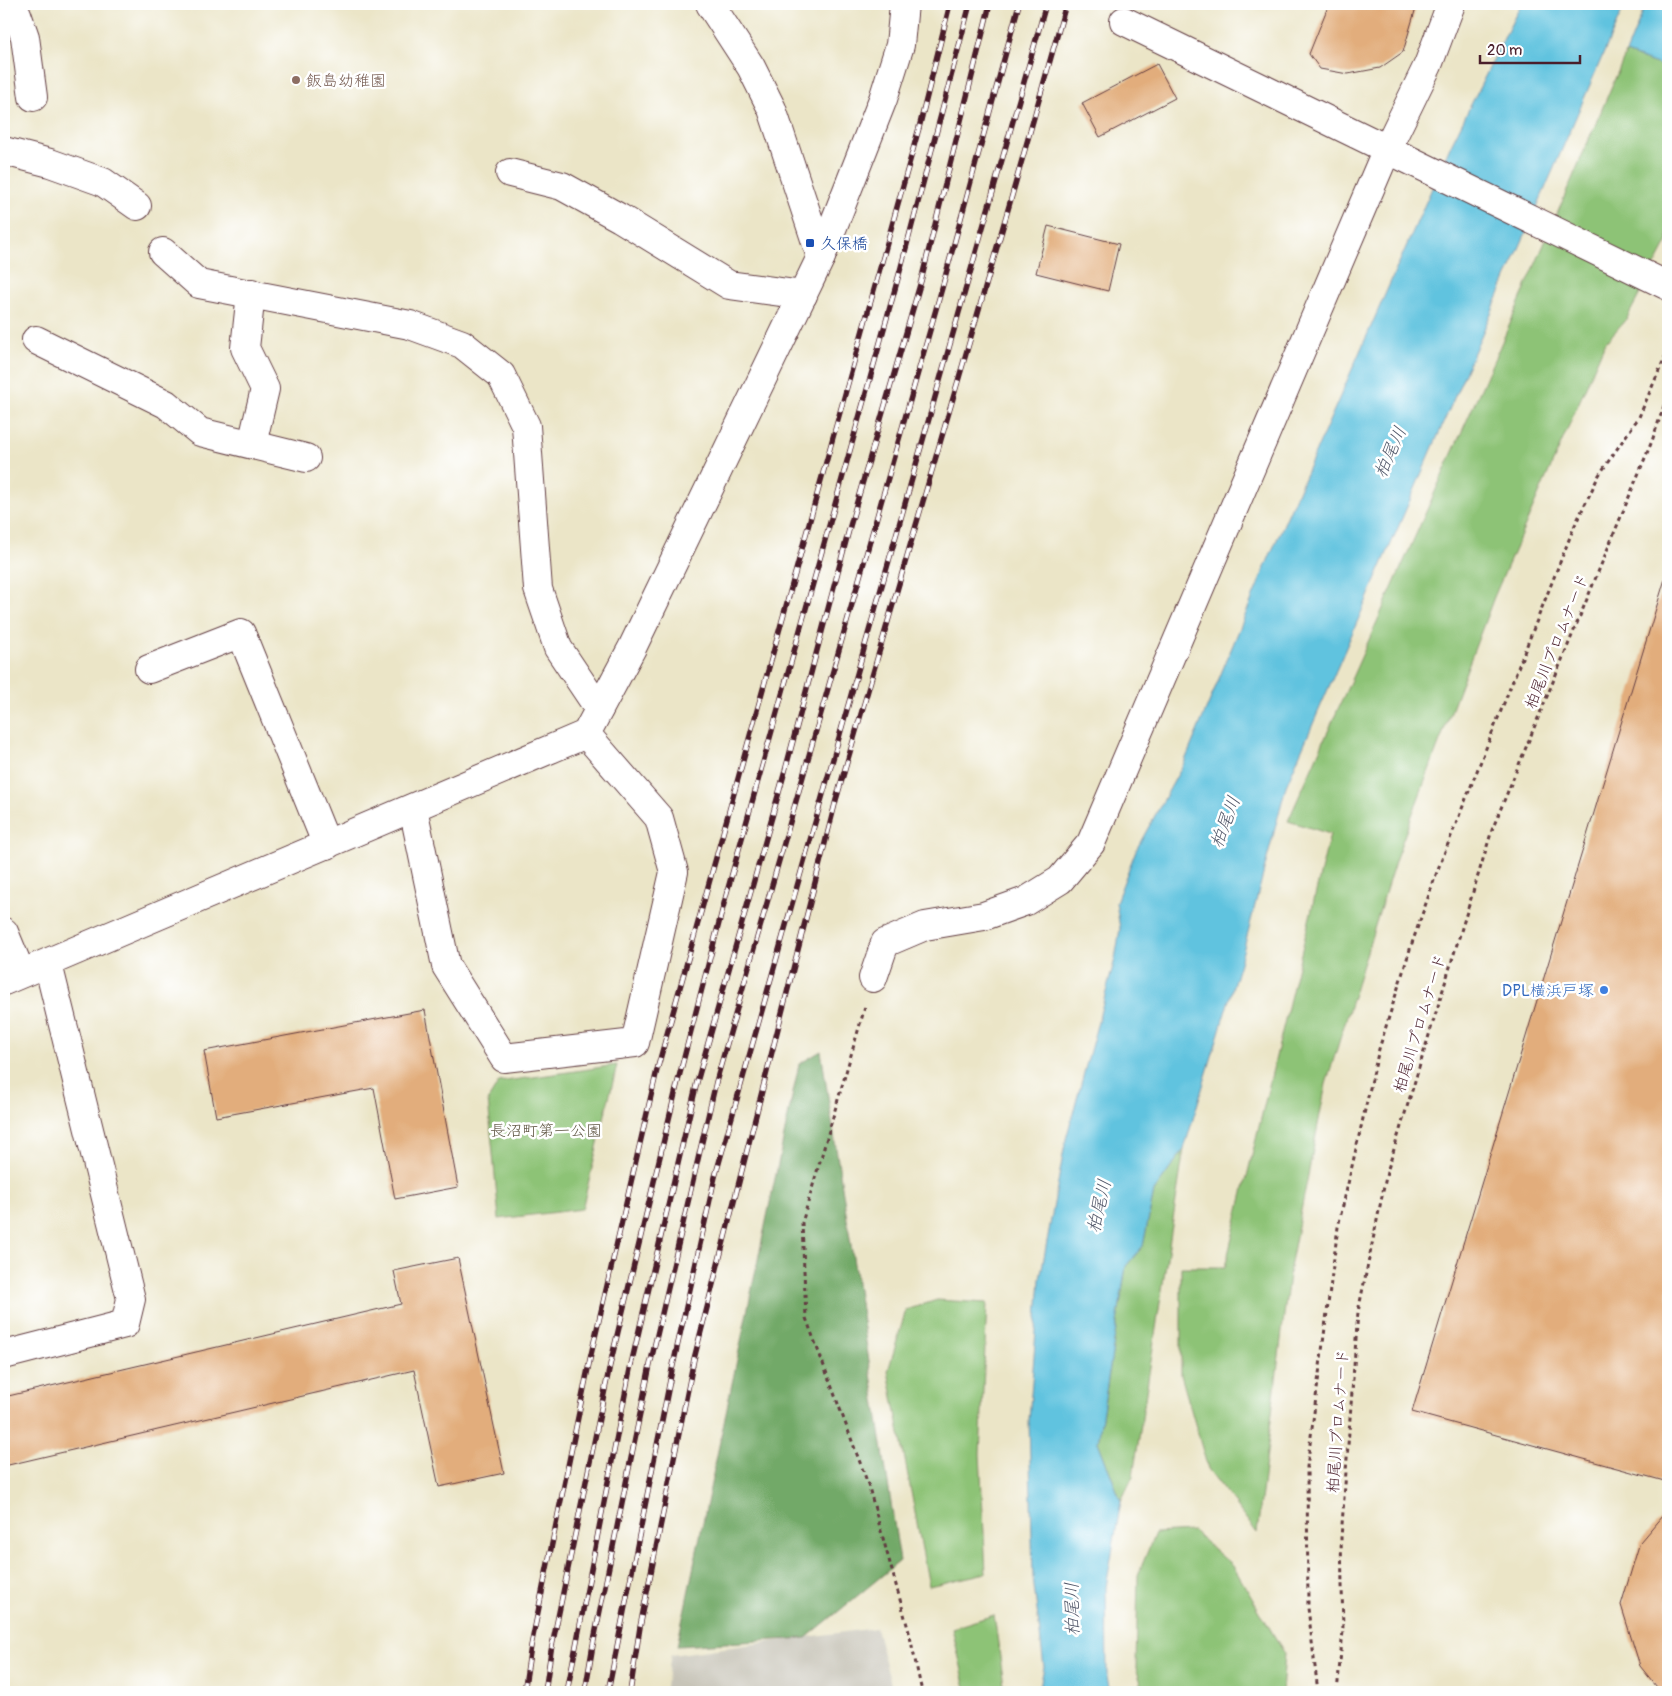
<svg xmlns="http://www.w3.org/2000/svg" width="1672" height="1696" font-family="Pangolin,'Klee One',sans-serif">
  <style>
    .industrial { fill: #c7c4b8 }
    .green { fill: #8dc376; stroke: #6c7150 }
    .forest { fill: #72a967; stroke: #5e6449 }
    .water { fill: #61c3df; stroke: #567185 }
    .building { fill: #e2ad7b }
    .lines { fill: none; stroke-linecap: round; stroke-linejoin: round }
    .minor-casing { stroke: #623d42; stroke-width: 30 }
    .path { stroke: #623d42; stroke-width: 3; stroke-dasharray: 4 4; stroke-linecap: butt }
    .minor { stroke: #fff; stroke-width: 28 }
    .rail-casing { stroke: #4a1f2b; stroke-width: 5.5 }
    .rail { stroke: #fff; stroke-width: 4; stroke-dasharray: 11; stroke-linecap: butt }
    .education-dot { fill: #8d6e63; stroke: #fff; stroke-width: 2 }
    .transit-dot { fill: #1a4fb4; stroke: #fff; stroke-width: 2 }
    .shop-dot { fill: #3f7fe0; stroke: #fff; stroke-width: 2 }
    .labels { text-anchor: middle; stroke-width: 5; stroke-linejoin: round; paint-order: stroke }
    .education-label { font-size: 16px; fill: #785e54; stroke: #fff; text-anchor: start }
    .transit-label { font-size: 16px; fill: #164399; stroke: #fff; text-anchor: start }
    .street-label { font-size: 16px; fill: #4a1f2b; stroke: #fff }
    .shop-label { font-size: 16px; fill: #366cbe; stroke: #fff; text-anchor: end }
    .park-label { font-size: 16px; fill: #615845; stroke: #fff }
    .water-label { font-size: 18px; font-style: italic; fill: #52586a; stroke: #fff }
  </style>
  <rect width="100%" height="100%" fill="#fff"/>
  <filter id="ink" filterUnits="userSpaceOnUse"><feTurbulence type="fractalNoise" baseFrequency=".02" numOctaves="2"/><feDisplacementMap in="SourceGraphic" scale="10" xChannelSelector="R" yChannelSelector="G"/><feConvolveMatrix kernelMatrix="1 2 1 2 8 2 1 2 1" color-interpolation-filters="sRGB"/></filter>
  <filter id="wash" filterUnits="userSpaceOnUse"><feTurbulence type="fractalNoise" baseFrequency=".0096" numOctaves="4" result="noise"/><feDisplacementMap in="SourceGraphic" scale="20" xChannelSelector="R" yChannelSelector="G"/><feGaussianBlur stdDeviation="1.12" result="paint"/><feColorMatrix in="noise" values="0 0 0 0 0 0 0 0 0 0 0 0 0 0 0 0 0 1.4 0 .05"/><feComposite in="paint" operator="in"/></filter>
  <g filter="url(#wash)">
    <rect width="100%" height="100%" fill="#ebe5c7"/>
    <!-- industrial -->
    <polygon class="industrial" points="876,1628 893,1692 665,1692 671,1655"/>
    <!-- green -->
    <g class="green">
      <polygon points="1626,53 1668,68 1668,241 1627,318 1605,343 1494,597 1396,858 1326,1084 1290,1267 1257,1533 1208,1469 1181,1375 1181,1267 1225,1267 1330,834 1288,821 1509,326"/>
      <polygon points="617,1065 582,1209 499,1219 488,1100 499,1082"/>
      <polygon points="1184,1149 1133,1476 1121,1501 1098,1442 1126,1266 1143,1246 1154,1191"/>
      <polygon points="937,1300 987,1303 980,1454 986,1573 929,1586 888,1371 906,1310"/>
      <polygon points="1193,1531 1233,1566 1285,1654 1282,1692 1144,1692 1136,1668 1138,1575 1155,1533"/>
      <polygon points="994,1615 1005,1692 967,1692 952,1628"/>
    </g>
    <!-- forest -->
    <polygon class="forest" points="821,1051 900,1561 806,1638 677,1646 799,1064"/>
    <!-- water -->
    <g class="water">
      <polygon points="1521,4 1625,4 1286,786 1240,963 1184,1149 1154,1191 1143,1246 1126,1266 1098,1442 1121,1501 1106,1587 1107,1677 1110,1692 1039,1692 1044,1667 1033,1578 1029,1420 1040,1279 1066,1139 1115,959 1120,929 1116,902 1136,850 1184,763 1271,553 1451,145"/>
      <polygon points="1646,4 1668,4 1668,68 1626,53"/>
    </g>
    <g id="blocks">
      <!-- building -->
      <g class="building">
        <polygon points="1329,4 1417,4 1403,52 1380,68 1348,74 1320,69 1309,54"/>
        <polygon points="1157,64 1175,98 1100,137 1082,103"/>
        <polygon points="1048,226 1119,244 1108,291 1036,273"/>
        <polygon points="1668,569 1668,1482 1412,1412"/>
        <polygon points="425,1010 458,1187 395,1199 374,1088 216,1117 204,1051"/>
        <polygon points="458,1258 504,1473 439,1487 414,1370 4,1466 4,1397 401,1304 394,1271"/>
        <polygon points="1668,1509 1668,1692 1661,1692 1640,1666 1621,1605 1640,1542"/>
      </g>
    </g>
  </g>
  <g filter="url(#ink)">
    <use href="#blocks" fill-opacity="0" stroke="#623d42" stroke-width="1"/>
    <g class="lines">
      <defs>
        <g id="minor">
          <polyline points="710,4 751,67 772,109 821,257"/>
          <polyline points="17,14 25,37 33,97"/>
          <polyline points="1124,21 1668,286"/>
          <polyline points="4,151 50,163 103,182 137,206"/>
          <polyline points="510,173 562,186 620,218 729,285 803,295"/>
          <polyline points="163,252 199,284 410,325 462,344 501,375 526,426 538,589 558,648 599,709"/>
          <polyline points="251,293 245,348 265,389 252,444"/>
          <polyline points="36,340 166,404 200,432 306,458"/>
          <polyline points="149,669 241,633 327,845"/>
          <polyline points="413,808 446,966 504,1058 635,1043 674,872 659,818 586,734"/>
          <polyline points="4,932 21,973"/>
          <polyline points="873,978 885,943 925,926 984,916 1026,901 1060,880 1091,843 1387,149 1428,65 1451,4"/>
          <polyline points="4,981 586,734 632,648 821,257 883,99 900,45 904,4"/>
          <polyline points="4,1355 125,1324 131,1299 48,964"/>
        </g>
      </defs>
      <!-- minor casing -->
      <use href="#minor" class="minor-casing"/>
      <!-- path -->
      <g class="path">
        <polyline points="865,1007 802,1223 806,1318 868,1484 909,1632 922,1692"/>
        <polyline points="1318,1692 1308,1608 1307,1467 1338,1227 1379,1049 1411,946 1438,869 1574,527 1599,475 1639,417 1668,350"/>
        <polyline points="1337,1692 1343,1631 1341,1538 1358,1312 1387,1172 1492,830 1652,441 1668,394"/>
      </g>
      <!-- minor -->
      <use href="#minor" class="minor"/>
      <defs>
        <g id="rail">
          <polyline points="524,1692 531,1646 590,1359 657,1070 919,128 950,4"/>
          <polyline points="545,1692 551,1651 610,1365 679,1077 727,892 900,271 970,4"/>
          <polyline points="567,1692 630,1369 697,1082 785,771 850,526 921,281 990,4"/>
          <polyline points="585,1692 593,1645 650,1365 716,1082 944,281 1019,4"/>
          <polyline points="608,1692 672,1370 715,1177 1046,4"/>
          <polyline points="630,1692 640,1627 694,1359 836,800 1009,206 1066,4"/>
        </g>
      </defs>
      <!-- rail casing -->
      <use href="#rail" class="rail-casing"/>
      <!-- rail -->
      <use href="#rail" class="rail"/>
    </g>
  </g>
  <!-- markers -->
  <circle class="education-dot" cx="296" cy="80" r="5"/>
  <rect class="transit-dot" x="805" y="238" width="10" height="10" rx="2.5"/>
  <circle class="shop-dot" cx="1604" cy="990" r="5"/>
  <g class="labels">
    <!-- education labels -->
    <g class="education-label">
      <text x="306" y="86">飯島幼稚園</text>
    </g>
    <!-- transit labels -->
    <g class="transit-label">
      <text x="820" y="249">久保橋</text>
    </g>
    <!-- street labels -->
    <g class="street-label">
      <text transform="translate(1556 641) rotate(-68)" y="6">柏尾川プロムナード</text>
      <text transform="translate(1419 1023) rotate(-73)" y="6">柏尾川プロムナード</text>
      <text transform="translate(1337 1421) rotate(-86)" y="6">柏尾川プロムナード</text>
    </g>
    <!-- shop labels -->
    <g class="shop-label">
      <text x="1594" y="996">DPL横浜戸塚</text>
    </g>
    <!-- park labels -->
    <g class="park-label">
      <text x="546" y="1136">長沼町第一公園</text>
    </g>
    <!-- water labels -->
    <g class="water-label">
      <text transform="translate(1390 452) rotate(-66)" y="6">柏尾川</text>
      <text transform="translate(1225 822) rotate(-69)" y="6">柏尾川</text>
      <text transform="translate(1099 1206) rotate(-77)" y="6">柏尾川</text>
      <text transform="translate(1072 1609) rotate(-91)" y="6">柏尾川</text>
    </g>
  </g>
  <!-- margin -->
  <rect width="1672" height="1696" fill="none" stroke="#fff" stroke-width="20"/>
  <!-- scale -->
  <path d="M1480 55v8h100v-8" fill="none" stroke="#4a1f2b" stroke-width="2.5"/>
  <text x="1487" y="55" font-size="15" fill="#4a1f2b" stroke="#ffffff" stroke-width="4" paint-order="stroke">20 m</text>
</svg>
